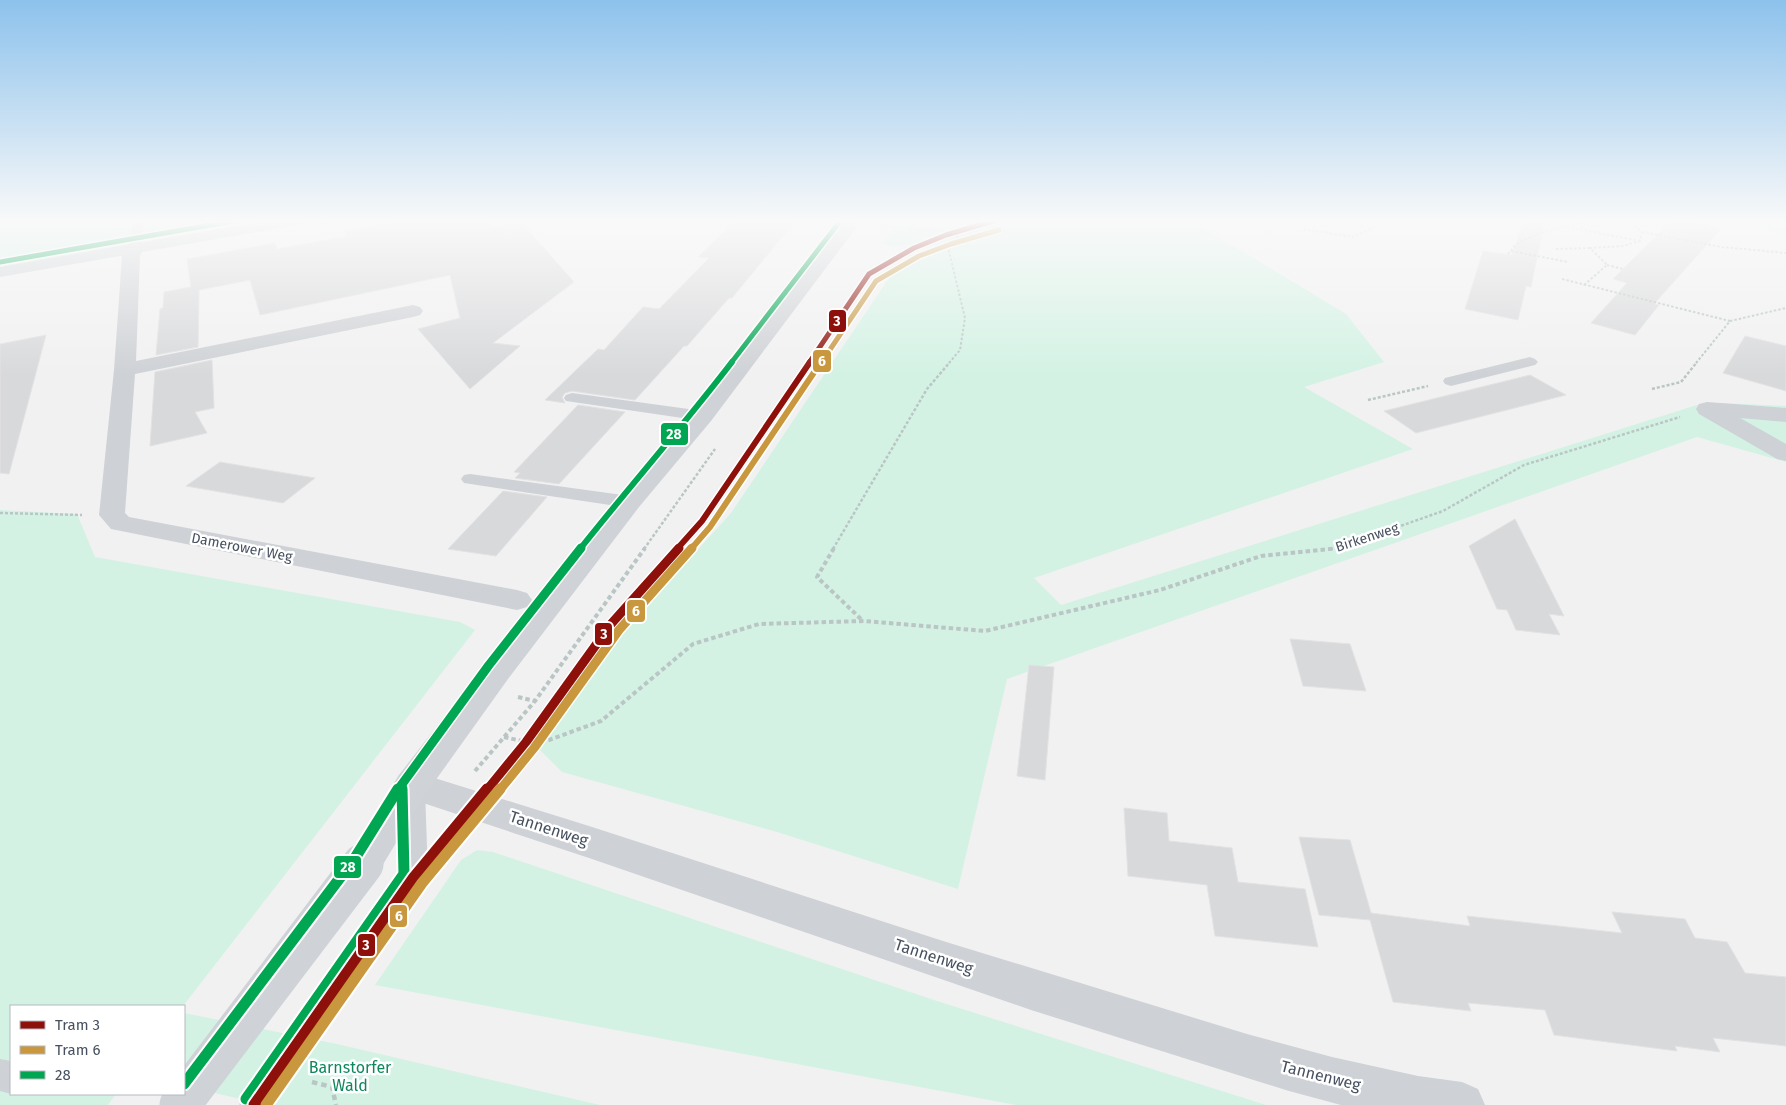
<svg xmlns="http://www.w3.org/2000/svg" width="1786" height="1105" font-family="'Fira Sans',sans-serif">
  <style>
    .green { fill: #d3f2e4 }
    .building { fill: #d8d9db; stroke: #e2e2e4 }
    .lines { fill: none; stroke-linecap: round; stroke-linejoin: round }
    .path-far3 { stroke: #bac6c5; stroke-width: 2; stroke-dasharray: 2.5 2; stroke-linecap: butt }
    .path-far2 { stroke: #bac6c5; stroke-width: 2.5; stroke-dasharray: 3 2; stroke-linecap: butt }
    .path-far1 { stroke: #bac6c5; stroke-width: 4; stroke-dasharray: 4.5 3; stroke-linecap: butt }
    .path { stroke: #bac6c5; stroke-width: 4.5; stroke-dasharray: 5.5 4; stroke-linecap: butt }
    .service { fill: #ced1d5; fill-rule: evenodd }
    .minor { fill: #ced1d5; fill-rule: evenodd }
    .tertiary { fill: #ced1d5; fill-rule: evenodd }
    .secondary { fill: #cfd2d6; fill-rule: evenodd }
    .service-bridge { stroke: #ced1d5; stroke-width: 29 }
    .secondary-bridge { stroke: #cfd2d6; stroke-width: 41 }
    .bus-1-far3-casing { stroke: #fff; stroke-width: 8 }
    .bus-1-far2-casing { stroke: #fff; stroke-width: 9 }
    .bus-1-far1-casing { stroke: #fff; stroke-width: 12 }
    .bus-1-casing { stroke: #fff; stroke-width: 15 }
    .bus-1-far3 { stroke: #00a651; stroke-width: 5 }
    .bus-1-far2 { stroke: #00a651; stroke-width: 6 }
    .bus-1-far1 { stroke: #00a651; stroke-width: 9 }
    .bus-1 { stroke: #00a651; stroke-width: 11 }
    .tram-1-far3-casing { stroke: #fff; stroke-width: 8 }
    .tram-1-far2-casing { stroke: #fff; stroke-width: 9 }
    .tram-1-far1-casing { stroke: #fff; stroke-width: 12 }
    .tram-1-casing { stroke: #fff; stroke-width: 15 }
    .tram-2-far3-casing { stroke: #fff; stroke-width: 8 }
    .tram-2-far2-casing { stroke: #fff; stroke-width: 9 }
    .tram-2-far1-casing { stroke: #fff; stroke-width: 12 }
    .tram-2-casing { stroke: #fff; stroke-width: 15 }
    .tram-1-far3 { stroke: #8d110a; stroke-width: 5 }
    .tram-1-far2 { stroke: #8d110a; stroke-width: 6 }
    .tram-1-far1 { stroke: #8d110a; stroke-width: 9 }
    .tram-1 { stroke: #8d110a; stroke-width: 11 }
    .tram-2-far3 { stroke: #c8973e; stroke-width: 5 }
    .tram-2-far2 { stroke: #c8973e; stroke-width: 6 }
    .tram-2-far1 { stroke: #c8973e; stroke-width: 9 }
    .tram-2 { stroke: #c8973e; stroke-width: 11 }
    .labels { text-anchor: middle; stroke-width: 5; stroke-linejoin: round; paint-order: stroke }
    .street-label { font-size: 14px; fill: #46505f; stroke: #fff }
    .near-street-label { font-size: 16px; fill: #46505f; stroke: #fff }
    .near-park-label { font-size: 16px; fill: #0f875d; stroke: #fff }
    .line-badge { stroke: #fff; stroke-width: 2 }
    .badge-label { font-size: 14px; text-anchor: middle; font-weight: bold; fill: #fff }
  </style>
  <rect width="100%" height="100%" fill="#f1f1f1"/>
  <!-- green -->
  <g class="green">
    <polygon points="0,220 243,220 0,262"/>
    <path d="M898,220H1200L1194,222L1346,314L1384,362L1304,387L1413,449L1034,578L1061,605L1697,405L1723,403L1786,406V462L1697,437L1007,679L958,889L777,832L562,772L536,746L606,651L731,513L895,269L917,256L935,250V245L925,240C911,245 897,249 882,244Z"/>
    <polygon points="1742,220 1786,220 1786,235"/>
    <polygon points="125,243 126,245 0,267 0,265"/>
    <polygon points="0,510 77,514 95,557 460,622 475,630 183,1006 11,1006 11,1094 116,1094 108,1105 0,1105"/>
    <polygon points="477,850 493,852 937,1001 1266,1105 1016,1105 375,985 461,860"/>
    <polygon points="184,1013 337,1044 600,1105 267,1105 184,1086"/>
  </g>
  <!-- building -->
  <g class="building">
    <polygon points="405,220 487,220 493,227 522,223 574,282 493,343 520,346 470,389 418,329 460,318 450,275 260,315 250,280 199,290 198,347 156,355 160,309 163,308 164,292 191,287 187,259 275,243 277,249 347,236 345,231"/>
    <polygon points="736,220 796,220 732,298 729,298 687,346 684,346 635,400 572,391 565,393 562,397 565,403 545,400 598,349 604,350 643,307 659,309 709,258 698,257"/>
    <polygon points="1524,220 1545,220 1531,287 1526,286 1518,320 1465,309 1483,251 1512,255"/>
    <polygon points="1672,220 1692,220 1720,230 1654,304 1659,305 1635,335 1591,323 1627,283 1613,279"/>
    <polygon points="46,335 9,474 0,473 0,344"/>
    <polygon points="1745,336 1786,346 1786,391 1723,373"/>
    <polygon points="212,360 214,408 195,412 207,433 150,446 155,372"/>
    <polygon points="1530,375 1566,395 1416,433 1384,411"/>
    <polygon points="578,405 625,412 559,484 515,478 520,473 514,472"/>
    <polygon points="220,462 267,470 315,478 283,503 186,486"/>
    <polygon points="503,491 547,497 496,556 448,549"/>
    <polygon points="1515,519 1564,616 1549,614 1560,635 1516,630 1507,610 1497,609 1469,546"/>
    <polygon points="1290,639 1350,644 1366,691 1303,686"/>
    <polygon points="1029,665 1054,667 1045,780 1017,776"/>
    <polygon points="1124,808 1167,813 1169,841 1232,848 1238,882 1305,889 1318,947 1215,936 1207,885 1128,876"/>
    <polygon points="1299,837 1350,840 1371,913 1470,926 1467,916 1622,933 1612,912 1685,919 1695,938 1727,942 1745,973 1786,977 1786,1046 1713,1038 1720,1052 1675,1046 1677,1051 1554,1035 1545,1010 1468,1003 1471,1011 1393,1002 1370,920 1319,915"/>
  </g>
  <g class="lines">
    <!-- path-far3 -->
    <g class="path-far3">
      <polyline points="929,220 935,229"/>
      <polyline points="1784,220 1786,221"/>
      <polyline points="1485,221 1489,220"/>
      <polyline points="321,224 343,220"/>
      <polyline points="879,225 961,233"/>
      <polyline points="1567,227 1640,241"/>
      <polyline points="908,228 923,220"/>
      <polyline points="1303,229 1353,237 1386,222 1399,220"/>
      <polyline points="1642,232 1722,247 1786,253"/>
      <polyline points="1556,249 1590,248"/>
      <path d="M1511,251C1517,235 1575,225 1592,220"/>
      <polyline points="1508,254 1511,251 1568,262"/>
      <polyline points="1607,265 1623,269"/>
      <polyline points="1562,279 1730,321"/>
      <polyline points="1584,285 1607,265 1590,248 1623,246 1640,241 1642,232 1628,220"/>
      <polyline points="949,363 960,350 965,318 948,247 961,233"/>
      <polyline points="1696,363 1730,321 1786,308"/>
    </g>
    <!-- path-far2 -->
    <g class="path-far2">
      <polyline points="1652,389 1681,382 1697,362"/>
      <polyline points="1368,400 1428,386"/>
      <polyline points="0,513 82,515"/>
      <polyline points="644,549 715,449"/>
      <polyline points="833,549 927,389 950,362"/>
      <polyline points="1330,549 1338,548 1443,511 1524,465 1680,417"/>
    </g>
    <!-- path-far1 -->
    <g class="path-far1">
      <polyline points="834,548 817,577 863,621"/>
      <polyline points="518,697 535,701"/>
      <polyline points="504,737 526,742 549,740 601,721 693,644 759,624 864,621 985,631 1160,590 1261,556 1339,548"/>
      <polyline points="475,771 535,701 645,548"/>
    </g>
    <!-- path -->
    <polyline class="path" points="312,1082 332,1087 336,1105"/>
    <!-- service -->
    <g class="service">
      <polygon points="133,220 145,220 140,249 134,253 128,249"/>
      <polygon points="1530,357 1535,359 1538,362 1535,365 1451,386 1445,384 1443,381 1445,378"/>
      <polygon points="572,393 703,411 709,412 711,416 709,420 703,421 566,401 564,398 566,395"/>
      <polygon points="470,474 630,496 637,498 639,502 637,506 630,508 464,483 461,479 464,475"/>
      <polygon points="412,778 421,782 425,789 428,877 424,886 414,889 404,886 400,877 399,789 403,782"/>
      <polygon points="0,1059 11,1061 11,1094 0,1091"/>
    </g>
    <!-- minor -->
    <g class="minor">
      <polygon points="134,244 140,245 143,249 140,256 136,361 413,305 420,307 423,311 420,315 413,317 135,374 125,513 129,517 517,590 527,593 532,600 527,607 517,610 111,529 99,515 114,370 122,256 128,245"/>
      <polygon points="1707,402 1786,408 1786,422 1740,418 1786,444 1786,461 1777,459 1699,414 1696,409 1699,404"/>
    </g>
    <!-- tertiary -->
    <polygon class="tertiary" points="412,771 589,826 943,941 1247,1034 1332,1057 1418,1076 1462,1082 1478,1089 1485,1105 1341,1105 1289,1091 1031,1010 589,858 399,795 394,785 399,775"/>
    <!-- secondary -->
    <g class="secondary">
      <polygon points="269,220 304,220 302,223 296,225 0,277 0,267"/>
      <polygon points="846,220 862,220 711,421 639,507 508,679 425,795 376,876 363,881 350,876 344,864 350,852 399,775 486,663 621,497 695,411"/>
    </g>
    <!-- service-bridge -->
    <polyline class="service-bridge" points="254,1105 414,877"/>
    <!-- secondary-bridge -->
    <polyline class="secondary-bridge" points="180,1105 363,864"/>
    <defs>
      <g id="bus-1-far3">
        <polyline points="0,262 239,220"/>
        <polyline points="731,363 841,220"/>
      </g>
      <path id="bus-1-far2" d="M580,549C630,486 683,426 732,362"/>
      <g id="bus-1-far1">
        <polyline points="402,785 402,791"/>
        <polyline points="397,791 489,665 581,548"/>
      </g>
      <g id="bus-1">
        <polyline points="184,1084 355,858 398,789"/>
        <polyline points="246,1099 404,874 402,789"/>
      </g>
    </defs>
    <!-- bus-1-far3 casing -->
    <use href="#bus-1-far3" class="bus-1-far3-casing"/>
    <!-- bus-1-far2 casing -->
    <use href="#bus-1-far2" class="bus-1-far2-casing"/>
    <!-- bus-1-far1 casing -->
    <use href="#bus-1-far1" class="bus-1-far1-casing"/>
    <!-- bus-1 casing -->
    <use href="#bus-1" class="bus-1-casing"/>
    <!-- bus-1-far3 -->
    <use href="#bus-1-far3" class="bus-1-far3"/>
    <!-- bus-1-far2 -->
    <use href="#bus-1-far2" class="bus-1-far2"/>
    <!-- bus-1-far1 -->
    <use href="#bus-1-far1" class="bus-1-far1"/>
    <!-- bus-1 -->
    <use href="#bus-1" class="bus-1"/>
    <defs>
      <polyline id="tram-1-far3" points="809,363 869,274 914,248 946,235 996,220"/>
      <polyline id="tram-1-far2" points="677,549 702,521 810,362"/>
      <polyline id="tram-1-far1" points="486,791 526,742 611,624 679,548"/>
      <polyline id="tram-1" points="254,1105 414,877 487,789"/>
      <polyline id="tram-2-far3" points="821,363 876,281 919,256 951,244 999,230"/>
      <polyline id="tram-2-far2" points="691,549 710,527 821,362"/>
      <polyline id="tram-2-far1" points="499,791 534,748 619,630 692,548"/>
      <polyline id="tram-2" points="266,1105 422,883 500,789"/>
    </defs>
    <!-- tram-1-far3 casing -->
    <use href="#tram-1-far3" class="tram-1-far3-casing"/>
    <!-- tram-1-far2 casing -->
    <use href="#tram-1-far2" class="tram-1-far2-casing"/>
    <!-- tram-1-far1 casing -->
    <use href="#tram-1-far1" class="tram-1-far1-casing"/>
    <!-- tram-1 casing -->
    <use href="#tram-1" class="tram-1-casing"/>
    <!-- tram-2-far3 casing -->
    <use href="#tram-2-far3" class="tram-2-far3-casing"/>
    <!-- tram-2-far2 casing -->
    <use href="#tram-2-far2" class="tram-2-far2-casing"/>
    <!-- tram-2-far1 casing -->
    <use href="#tram-2-far1" class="tram-2-far1-casing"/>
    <!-- tram-2 casing -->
    <use href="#tram-2" class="tram-2-casing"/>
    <!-- tram-1-far3 -->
    <use href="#tram-1-far3" class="tram-1-far3"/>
    <!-- tram-1-far2 -->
    <use href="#tram-1-far2" class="tram-1-far2"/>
    <!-- tram-1-far1 -->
    <use href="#tram-1-far1" class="tram-1-far1"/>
    <!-- tram-1 -->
    <use href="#tram-1" class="tram-1"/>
    <!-- tram-2-far3 -->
    <use href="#tram-2-far3" class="tram-2-far3"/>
    <!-- tram-2-far2 -->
    <use href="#tram-2-far2" class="tram-2-far2"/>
    <!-- tram-2-far1 -->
    <use href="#tram-2-far1" class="tram-2-far1"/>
    <!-- tram-2 -->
    <use href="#tram-2" class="tram-2"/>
  </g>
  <!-- sky -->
  <linearGradient id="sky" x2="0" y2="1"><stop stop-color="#8dc2ec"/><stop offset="0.59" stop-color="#f9f9f9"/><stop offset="1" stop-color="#f9f9f9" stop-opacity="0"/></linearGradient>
  <rect width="1786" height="375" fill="url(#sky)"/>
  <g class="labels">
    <!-- street labels -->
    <g class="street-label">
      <text transform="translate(1367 537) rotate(-18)" y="5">Birkenweg</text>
      <text transform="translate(242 547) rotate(11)" y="5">Damerower Weg</text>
    </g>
    <!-- near-street labels -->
    <g class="near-street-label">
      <text transform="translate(549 828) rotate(18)" y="6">Tannenweg</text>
      <text transform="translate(934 956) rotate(18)" y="6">Tannenweg</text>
      <text transform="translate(1321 1075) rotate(14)" y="6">Tannenweg</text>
    </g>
    <!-- near-park labels -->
    <g class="near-park-label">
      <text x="350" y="1073">Barnstorfer<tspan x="350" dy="18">Wald</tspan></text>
    </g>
  </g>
  <g class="line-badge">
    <rect x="828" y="309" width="19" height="24" rx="5" fill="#8d110a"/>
    <rect x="812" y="349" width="20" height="24" rx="5" fill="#c8973e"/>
    <rect x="660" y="422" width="29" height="24" rx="5" fill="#00a651"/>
    <rect x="626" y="599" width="20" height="24" rx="5" fill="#c8973e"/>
    <rect x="594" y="622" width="19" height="24" rx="5" fill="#8d110a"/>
    <rect x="333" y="855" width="29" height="24" rx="5" fill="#00a651"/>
    <rect x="389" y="904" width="19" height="24" rx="5" fill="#c8973e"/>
    <rect x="357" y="933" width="19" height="24" rx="5" fill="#8d110a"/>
  </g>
  <g class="badge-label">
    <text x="837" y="326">3</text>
    <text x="822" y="366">6</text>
    <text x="674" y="439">28</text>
    <text x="636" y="616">6</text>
    <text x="604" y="639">3</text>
    <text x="348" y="872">28</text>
    <text x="399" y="921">6</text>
    <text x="366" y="950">3</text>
  </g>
  <!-- legend -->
  <rect x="10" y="1005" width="175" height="90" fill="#ffffff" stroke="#b5b9bf"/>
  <rect x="20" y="1021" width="25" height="8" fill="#8d110a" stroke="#b5b9bf"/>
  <text x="55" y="1030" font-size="15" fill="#46505f">Tram 3</text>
  <rect x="20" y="1046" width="25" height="8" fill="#c8973e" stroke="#b5b9bf"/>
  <text x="55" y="1055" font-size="15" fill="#46505f">Tram 6</text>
  <rect x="20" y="1071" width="25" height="8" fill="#00a651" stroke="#b5b9bf"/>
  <text x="55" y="1080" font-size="15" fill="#46505f">28</text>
</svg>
